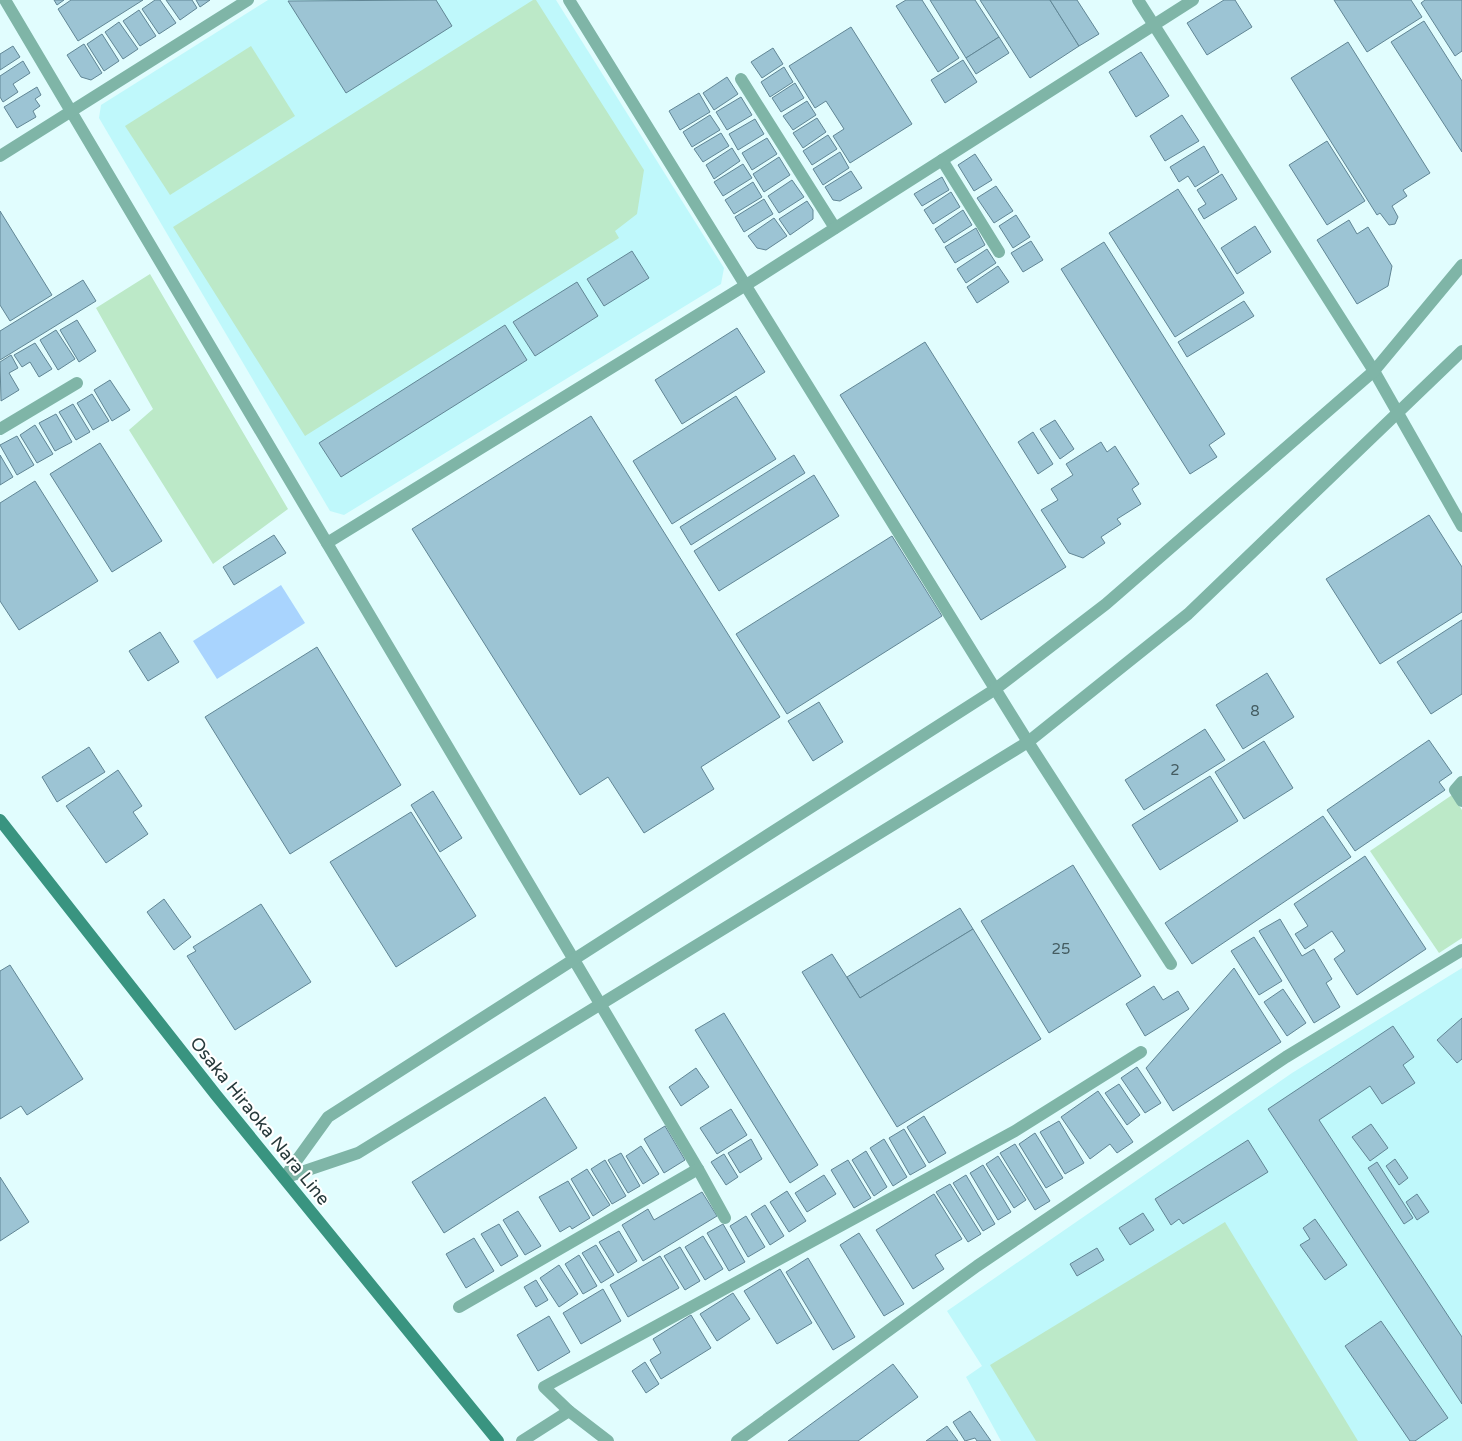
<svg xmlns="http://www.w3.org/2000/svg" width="1462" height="1441" font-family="'Varela Round',sans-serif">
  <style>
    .built { fill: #bff8fb }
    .green { fill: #bce9c8 }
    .water { fill: #a9d4fe }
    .building { fill: #9cc4d4; stroke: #618695 }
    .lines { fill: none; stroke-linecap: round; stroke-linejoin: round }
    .service { stroke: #7fb5a7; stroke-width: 12 }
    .minor { stroke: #7fb5a7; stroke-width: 12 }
    .tertiary { stroke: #7fb5a7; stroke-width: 12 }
    .secondary { stroke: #399480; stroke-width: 12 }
    .labels { text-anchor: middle; stroke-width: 4.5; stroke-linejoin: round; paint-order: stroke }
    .number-label { font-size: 15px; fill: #445c61 }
    .street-label { font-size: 18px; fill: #273a3b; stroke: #fff }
  </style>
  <rect width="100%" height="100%" fill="#e1fdfe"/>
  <!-- built -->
  <g class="built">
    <polygon points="268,0 556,0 724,268 721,284 344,515 330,511 99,118 101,105"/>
    <polygon points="1462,968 1462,1441 1001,1441 966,1377 982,1366 947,1311 1292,1073"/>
  </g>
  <!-- green -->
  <g class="green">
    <polygon points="533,0 536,0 644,170 637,214 615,231 619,238 305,436 173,227"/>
    <polygon points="251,46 295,116 170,195 125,126"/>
    <polygon points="150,274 288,509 213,564 129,430 153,409 96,308"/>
    <polygon points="1452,795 1462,810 1462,938 1439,953 1370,851"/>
    <polygon points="1225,1222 1358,1441 1036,1441 990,1365"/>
  </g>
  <!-- water -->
  <polygon class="water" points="281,585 305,623 217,679 193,641"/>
  <!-- building -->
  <g class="building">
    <polygon points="54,0 64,0 57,5"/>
    <polygon points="71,0 143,0 78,41 58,9"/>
    <polygon points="155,0 160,0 176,23 159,34 142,9"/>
    <polygon points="166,0 192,0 197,8 180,20"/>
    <polygon points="196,0 210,0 200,7"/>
    <polygon points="436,0 452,26 346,93 288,1"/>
    <polygon points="906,0 922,0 959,58 938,72 896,6"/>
    <polygon points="930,0 975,0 999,37 966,58"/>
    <polygon points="980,0 1050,0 1079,46 1030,78"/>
    <polygon points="1050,0 1077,0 1099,34 1079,46"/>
    <polygon points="1224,0 1235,0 1252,27 1207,55 1187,23"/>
    <polygon points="1334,0 1411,0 1422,17 1367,52"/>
    <polygon points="1425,0 1462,0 1462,51 1455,56 1421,3"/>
    <polygon points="139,10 156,36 140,46 123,21"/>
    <polygon points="1424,21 1462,81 1462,152 1391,42"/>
    <polygon points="119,22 138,49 123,59 105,32"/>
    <polygon points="851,27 912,124 850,163 833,136 844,129 826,101 815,108 789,66"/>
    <polygon points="102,34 119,61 104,71 87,44"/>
    <polygon points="999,37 1009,53 976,74 966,58"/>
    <polygon points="1348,42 1430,173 1403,190 1407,196 1392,206 1398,217 1395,224 1389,225 1380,213 1377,215 1291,78"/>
    <polygon points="84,44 102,73 91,80 81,77 67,55"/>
    <polygon points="13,46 20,57 0,70 0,54"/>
    <polygon points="773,48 783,64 762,78 751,62"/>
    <polygon points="1141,52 1169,96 1136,117 1109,72"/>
    <polygon points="963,60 977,82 945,103 931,80"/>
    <polygon points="23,61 30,73 13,84 18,92 3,102 0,97 0,76"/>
    <polygon points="784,67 793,82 770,97 761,82"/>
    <polygon points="727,77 738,94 714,110 703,93"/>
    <polygon points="795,83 804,98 781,112 772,98"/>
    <polygon points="37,87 41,95 35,99 40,106 33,111 36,117 17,128 4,107"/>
    <polygon points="699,93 710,112 680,130 669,111"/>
    <polygon points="741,97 752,115 727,130 716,112"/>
    <polygon points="807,101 816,115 793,130 783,116"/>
    <polygon points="710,115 720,130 692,147 683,132"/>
    <polygon points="1182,115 1199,141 1165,161 1150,136"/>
    <polygon points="817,118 826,132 803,148 793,133"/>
    <polygon points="755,119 764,134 738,150 729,134"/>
    <polygon points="721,133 729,146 703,162 694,149"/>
    <polygon points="828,135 837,149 812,165 803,151"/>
    <polygon points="767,138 777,154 752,170 742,153"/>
    <polygon points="1327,141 1365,201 1327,225 1289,165"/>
    <polygon points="1204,146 1219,172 1195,187 1188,176 1179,182 1170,167"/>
    <polygon points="732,148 740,161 714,179 706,165"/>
    <polygon points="840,152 849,168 823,185 813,169"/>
    <polygon points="975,154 992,180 974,191 958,165"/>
    <polygon points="779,157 790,175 764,192 753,174"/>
    <polygon points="743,164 752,178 723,196 714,182"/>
    <polygon points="851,171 862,188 840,201 833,200 825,187"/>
    <polygon points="1222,174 1237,199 1204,219 1198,209 1206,204 1197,190"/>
    <polygon points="942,177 949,190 922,206 914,194"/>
    <polygon points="792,180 804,197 779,213 768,196"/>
    <polygon points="753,182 762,197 734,214 725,200"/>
    <polygon points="996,186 1013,211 994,223 977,198"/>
    <polygon points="1178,189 1244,293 1175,337 1109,233"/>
    <polygon points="951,192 960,207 933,224 924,210"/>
    <polygon points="764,199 773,214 744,232 735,217"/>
    <polygon points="807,201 813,210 813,219 790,235 779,219"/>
    <polygon points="963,210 972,225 944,243 935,229"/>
    <polygon points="0,211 52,295 10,321 0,305"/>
    <polygon points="1016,215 1030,237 1013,248 999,226"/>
    <polygon points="774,218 787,236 766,250 757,248 748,236"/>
    <polygon points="1349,220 1357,234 1368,227 1392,266 1388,286 1357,304 1317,240"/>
    <polygon points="1255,226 1271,252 1237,274 1221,248"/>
    <polygon points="976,228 985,245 955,263 945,247"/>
    <polygon points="1031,241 1043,260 1023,272 1011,253"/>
    <polygon points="1104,242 1225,434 1209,445 1217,457 1190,474 1061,269"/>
    <polygon points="987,249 996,263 966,283 957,269"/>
    <polygon points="632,251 649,278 604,306 587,279"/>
    <polygon points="998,266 1009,282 977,303 967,287"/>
    <polygon points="83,280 96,301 0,360 0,331"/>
    <polygon points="577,282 598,316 535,356 513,322"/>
    <polygon points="1244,301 1254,316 1187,357 1178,342"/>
    <polygon points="77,320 96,351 79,362 60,330"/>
    <polygon points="505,325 527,360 341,477 319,443"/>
    <polygon points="737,328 765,372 682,424 655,380"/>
    <polygon points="56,330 75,359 58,370 40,340"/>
    <polygon points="925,342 1066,567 981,620 840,395"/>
    <polygon points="35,343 52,369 39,377 30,362 22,367 14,355"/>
    <polygon points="11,355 18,368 9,373 19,390 1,401 0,362"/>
    <polygon points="110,380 130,410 112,421 94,390"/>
    <polygon points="92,394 109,421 93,430 77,403"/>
    <polygon points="736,396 776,459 672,524 633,461"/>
    <polygon points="73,404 90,432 76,440 59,412"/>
    <polygon points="56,414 72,442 55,451 39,423"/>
    <polygon points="591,416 780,717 701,767 714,789 644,833 608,777 580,795 412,529"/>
    <polygon points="1055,420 1074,449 1060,459 1040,429"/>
    <polygon points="35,425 53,454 37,463 20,435"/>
    <polygon points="1033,432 1053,464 1038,474 1018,442"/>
    <polygon points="17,436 34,465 17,475 0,445"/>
    <polygon points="1101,442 1107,452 1115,446 1139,484 1132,489 1141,504 1117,519 1121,524 1101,537 1105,543 1083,558 1069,553 1041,510 1058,500 1051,489 1073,475 1066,464"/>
    <polygon points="100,443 162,541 112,572 50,474"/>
    <polygon points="0,455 13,477 0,485"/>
    <polygon points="794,455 805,473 691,545 680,527"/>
    <polygon points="814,475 839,516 719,591 694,551"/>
    <polygon points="35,481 98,581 19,630 0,601 0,503"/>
    <polygon points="1429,515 1462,567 1462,612 1380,664 1326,579"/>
    <polygon points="274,535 286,553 234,585 223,567"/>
    <polygon points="892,536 942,616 787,714 736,634"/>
    <polygon points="1462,620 1462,694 1431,714 1397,662"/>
    <polygon points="160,632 179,662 148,681 129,651"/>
    <polygon points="317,647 401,785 290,854 205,717"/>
    <polygon points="1267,673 1294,717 1243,749 1216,705"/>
    <polygon points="819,702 843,742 813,761 788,721"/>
    <polygon points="1205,729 1225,760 1144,810 1125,780"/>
    <polygon points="1429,740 1452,773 1439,782 1445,790 1355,851 1327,810"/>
    <polygon points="1264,741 1293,788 1244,819 1215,772"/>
    <polygon points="89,747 105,772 57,802 42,777"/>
    <polygon points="118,770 142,806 133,812 148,834 106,863 66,806"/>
    <polygon points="1210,776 1238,821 1160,870 1132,825"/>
    <polygon points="433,791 462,838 440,852 411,805"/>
    <polygon points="411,812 476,916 396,967 330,862"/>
    <polygon points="1323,816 1351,857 1192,964 1165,923"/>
    <polygon points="1365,856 1426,949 1357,995 1334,959 1345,951 1332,931 1305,949 1295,934 1308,926 1294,904"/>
    <polygon points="1073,865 1141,976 1049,1033 981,921"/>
    <polygon points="164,899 191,937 174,950 147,912"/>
    <polygon points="261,904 311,982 235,1030 187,956 196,951 193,947"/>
    <polygon points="960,908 973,929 860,998 847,977"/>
    <polygon points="1280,919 1302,956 1314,949 1332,979 1326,983 1340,1007 1314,1023 1259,931"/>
    <polygon points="973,929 1041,1039 897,1127 802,972 832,954 860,998"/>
    <polygon points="1254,937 1282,981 1259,995 1231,951"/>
    <polygon points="10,965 83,1079 27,1115 21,1106 0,1119 0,971"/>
    <polygon points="1234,968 1281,1042 1173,1111 1146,1068"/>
    <polygon points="1154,986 1163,1000 1178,991 1189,1009 1145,1036 1126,1004"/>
    <polygon points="1283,989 1306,1023 1287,1036 1264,1002"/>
    <polygon points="724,1013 818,1165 790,1183 695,1030"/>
    <polygon points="1462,1018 1462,1059 1457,1063 1437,1040"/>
    <polygon points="1393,1026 1414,1057 1403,1065 1415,1083 1382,1104 1370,1086 1319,1120 1462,1337 1462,1404 1268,1109"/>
    <polygon points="1137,1067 1161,1103 1145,1113 1121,1078"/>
    <polygon points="696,1068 709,1087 681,1106 669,1087"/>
    <polygon points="1119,1084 1140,1115 1127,1125 1105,1093"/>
    <polygon points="1098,1091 1133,1142 1117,1153 1110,1144 1090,1159 1061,1117"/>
    <polygon points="545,1097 577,1148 444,1233 412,1182"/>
    <polygon points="731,1109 747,1135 717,1154 700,1128"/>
    <polygon points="924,1116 946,1153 929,1163 907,1127"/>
    <polygon points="1059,1121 1084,1163 1065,1174 1040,1132"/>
    <polygon points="1371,1124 1388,1148 1370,1161 1352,1137"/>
    <polygon points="665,1126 685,1160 664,1173 644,1139"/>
    <polygon points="904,1129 926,1166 910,1175 889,1138"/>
    <polygon points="1035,1133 1063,1178 1046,1188 1019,1144"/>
    <polygon points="751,1139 762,1159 740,1173 728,1153"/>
    <polygon points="884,1139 907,1177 893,1186 870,1148"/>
    <polygon points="1248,1140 1268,1172 1183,1224 1179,1219 1171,1225 1155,1199"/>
    <polygon points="1015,1144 1050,1201 1035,1210 1000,1153"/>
    <polygon points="641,1146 659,1174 643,1184 626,1156"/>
    <polygon points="866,1151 887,1187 874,1196 852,1160"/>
    <polygon points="621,1153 640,1186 628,1193 608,1160"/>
    <polygon points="724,1154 738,1177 726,1185 711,1162"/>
    <polygon points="998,1156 1026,1200 1014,1208 986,1164"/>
    <polygon points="1395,1159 1408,1178 1399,1185 1386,1166"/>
    <polygon points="605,1160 626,1196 612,1204 591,1169"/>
    <polygon points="848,1160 871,1198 854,1208 831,1170"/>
    <polygon points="1377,1162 1413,1218 1404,1224 1368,1168"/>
    <polygon points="983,1165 1011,1212 998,1220 970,1173"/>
    <polygon points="587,1169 610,1205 593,1216 571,1179"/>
    <polygon points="824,1175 836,1194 807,1212 795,1193"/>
    <polygon points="966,1175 995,1224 983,1231 953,1183"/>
    <polygon points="0,1177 29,1222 0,1241"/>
    <polygon points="568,1181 590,1218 572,1229 570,1226 560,1232 539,1197"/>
    <polygon points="950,1184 981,1234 968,1242 936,1192"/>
    <polygon points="787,1191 806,1221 789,1232 770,1202"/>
    <polygon points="702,1192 717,1216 643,1261 622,1225 648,1209 654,1220"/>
    <polygon points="934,1194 962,1239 935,1255 944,1269 913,1289 876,1230"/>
    <polygon points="1417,1194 1429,1212 1417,1220 1406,1202"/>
    <polygon points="765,1205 784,1236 770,1245 751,1214"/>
    <polygon points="518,1211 541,1246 525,1255 503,1220"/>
    <polygon points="1143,1213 1154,1230 1130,1245 1119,1228"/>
    <polygon points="746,1216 765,1247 748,1257 730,1226"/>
    <polygon points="1315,1219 1347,1265 1325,1280 1300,1245 1310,1239 1303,1228"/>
    <polygon points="499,1224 518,1256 501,1266 481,1234"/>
    <polygon points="723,1224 745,1262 729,1271 707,1233"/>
    <polygon points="619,1231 637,1261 618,1273 599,1242"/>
    <polygon points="859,1233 904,1304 884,1316 840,1245"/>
    <polygon points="703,1236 723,1269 705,1280 685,1247"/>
    <polygon points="474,1238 494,1271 466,1288 446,1254"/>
    <polygon points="596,1245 614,1275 601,1283 582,1253"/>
    <polygon points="680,1247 700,1281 685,1290 664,1256"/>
    <polygon points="1097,1248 1104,1260 1077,1276 1070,1264"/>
    <polygon points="579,1255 597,1286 583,1294 565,1264"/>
    <polygon points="660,1256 679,1288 628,1317 610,1285"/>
    <polygon points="808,1258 855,1337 833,1350 786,1272"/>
    <polygon points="559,1265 578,1294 559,1307 540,1278"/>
    <polygon points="780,1269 812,1323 777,1344 744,1291"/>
    <polygon points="536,1280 548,1300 536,1307 524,1287"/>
    <polygon points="603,1289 621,1321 581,1344 563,1313"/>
    <polygon points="733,1293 750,1319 717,1341 700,1314"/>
    <polygon points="691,1315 711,1348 661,1379 650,1360 661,1353 653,1339"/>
    <polygon points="549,1316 570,1352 538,1371 517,1335"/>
    <polygon points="1381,1321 1448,1418 1415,1441 1410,1441 1345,1346"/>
    <polygon points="645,1362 659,1384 646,1393 632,1371"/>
    <polygon points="893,1364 918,1397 858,1441 788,1441"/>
    <polygon points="970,1411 991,1441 977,1441 975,1438 965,1441 953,1422"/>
    <polygon points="947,1426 958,1441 926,1441"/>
  </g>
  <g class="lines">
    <!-- service -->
    <g class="service">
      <polyline points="741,79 835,228"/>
      <polyline points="942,160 999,252"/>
      <polyline points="0,429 77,383"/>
      <polyline points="1028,742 1171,964"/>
      <polyline points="569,1411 544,1387 1015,1131 1141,1052"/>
    </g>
    <!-- minor -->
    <g class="minor">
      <polyline points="5,0 698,1169 725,1218"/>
      <polyline points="569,0 1028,742"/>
      <polyline points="1138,0 1374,371 1462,526"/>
      <polyline points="0,156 248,0"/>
      <polyline points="327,543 746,285 1193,0"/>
      <polyline points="1462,782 1455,790 1462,801"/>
      <polyline points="459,1307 698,1169"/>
      <polyline points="522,1441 569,1411 608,1441"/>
      <polyline points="737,1441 977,1266 1286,1057 1462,950"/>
    </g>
    <!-- tertiary -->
    <g class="tertiary">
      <polyline points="284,1178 328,1117 994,690 1106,604 1374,371 1462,265"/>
      <polyline points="284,1178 358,1153 1028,742 1188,614 1462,351"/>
    </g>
    <!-- secondary -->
    <polyline class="secondary" points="0,820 216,1095 498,1441"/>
  </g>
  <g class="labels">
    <!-- number labels -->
    <g class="number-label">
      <text x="1255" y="716">8</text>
      <text x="1175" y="775">2</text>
      <text x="1061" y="954">25</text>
    </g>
    <!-- street labels -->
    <g class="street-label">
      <text transform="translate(260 1121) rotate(51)" y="6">Osaka Hiraoka Nara Line</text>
    </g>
  </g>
</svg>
